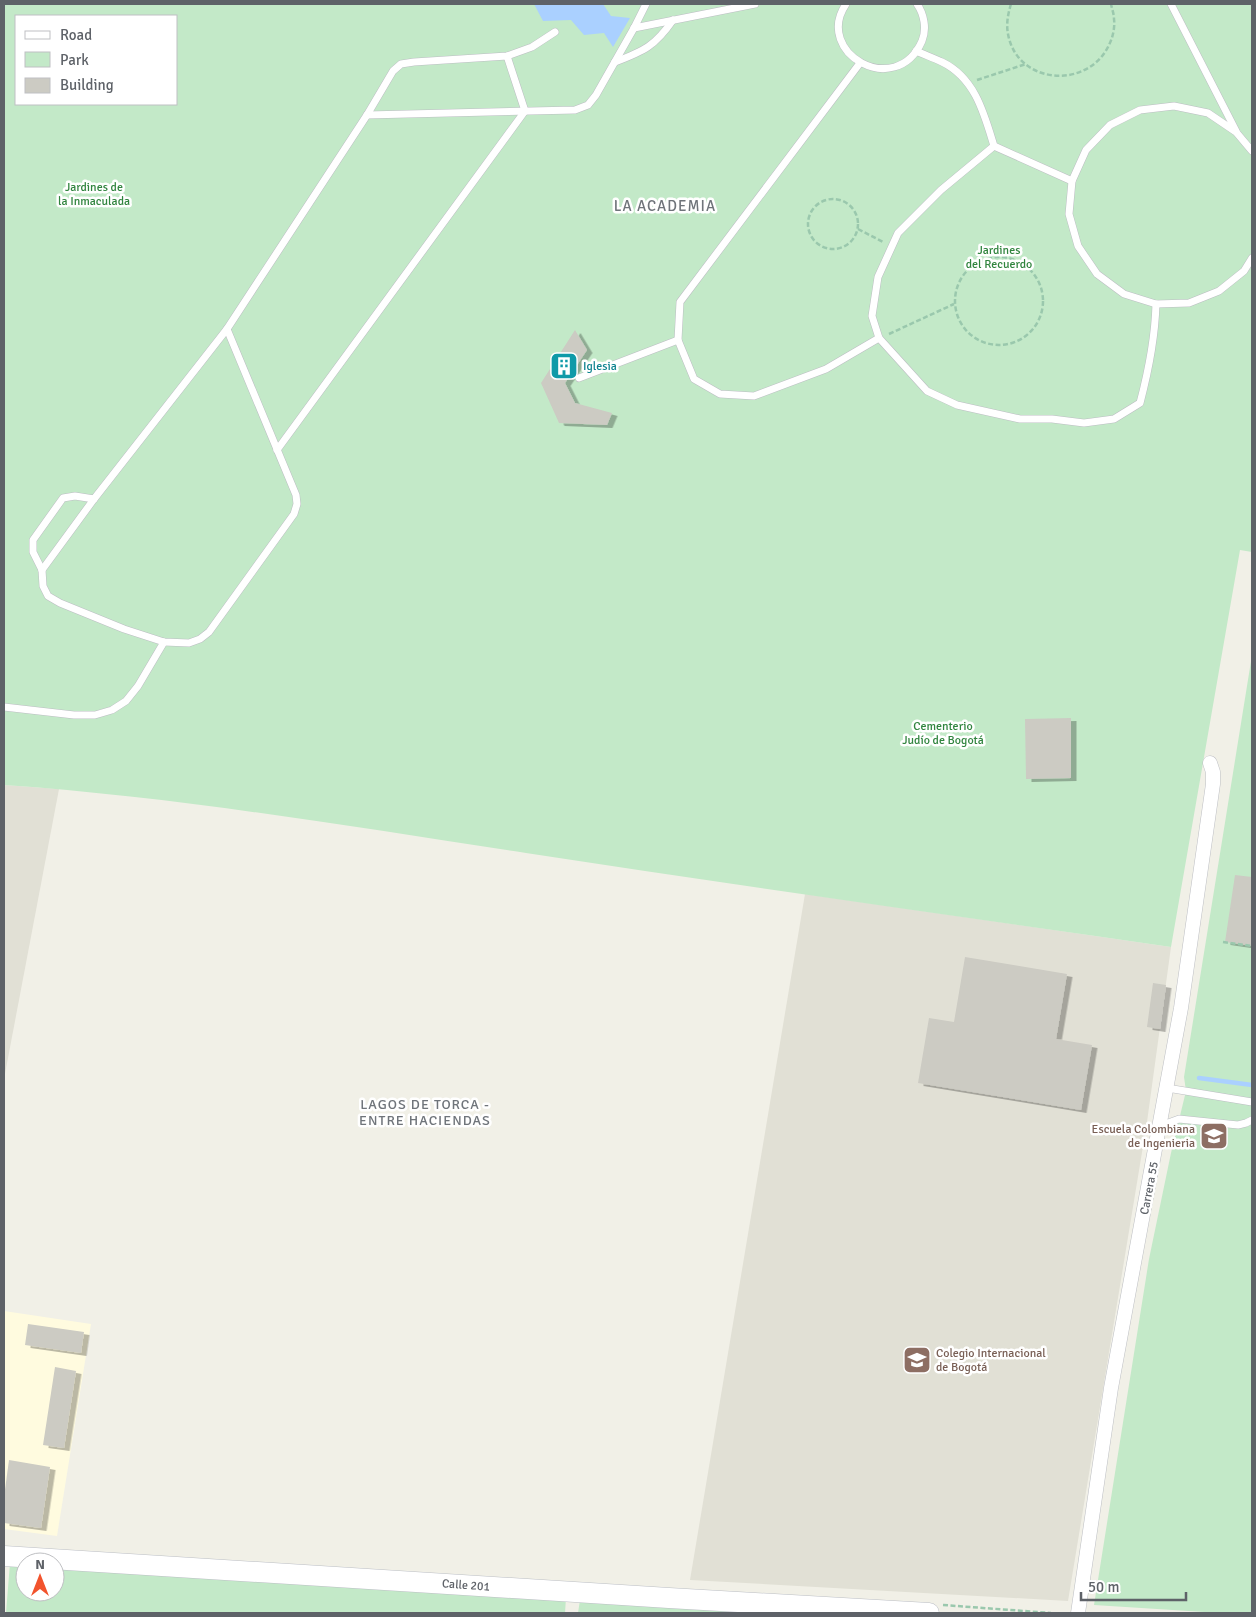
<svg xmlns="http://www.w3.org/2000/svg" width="1256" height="1617" font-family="Signika,sans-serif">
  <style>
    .commercial { fill: #fffbdf }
    .education { fill: #e1e0d5 }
    .green { fill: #c3e9c8; fill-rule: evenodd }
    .water { fill: #aad0ff }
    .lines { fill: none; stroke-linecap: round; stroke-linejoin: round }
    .stream { stroke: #aad0ff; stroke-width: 4.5 }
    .building { fill: #cccbc3; filter: url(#shadow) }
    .service-casing { stroke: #bcbec3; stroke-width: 8 }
    .minor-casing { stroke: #bcbec3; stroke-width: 15 }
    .secondary-casing { stroke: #bcbfc5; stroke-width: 21 }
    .path { stroke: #9ac8ad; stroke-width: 2.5; stroke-dasharray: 5 2.5; stroke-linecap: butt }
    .service { stroke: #fff; stroke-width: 7 }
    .minor { stroke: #fff; stroke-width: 14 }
    .secondary { stroke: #fff; stroke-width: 20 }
    .labels { text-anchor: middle; stroke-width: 5; stroke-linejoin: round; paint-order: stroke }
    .park-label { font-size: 12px; fill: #30843e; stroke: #fff }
    .culture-label { font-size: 12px; fill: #0d838f; stroke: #fff; text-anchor: start }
    .education-label { font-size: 12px; fill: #785e54; stroke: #fff; text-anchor: end }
    .street-label { font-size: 12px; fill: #5e6268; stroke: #fff }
    .neighbourhood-label { font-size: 14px; letter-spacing: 1px; fill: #6f747a; stroke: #fff }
    .quarter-label { font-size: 15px; letter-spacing: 1px; fill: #6f747a; stroke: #fff }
  </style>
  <defs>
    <filter id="shadow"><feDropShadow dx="5.5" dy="3" stdDeviation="0" flood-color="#0004"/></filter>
  </defs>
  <rect width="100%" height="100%" fill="#f1f0e7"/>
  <!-- commercial -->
  <polygon class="commercial" points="4,1311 91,1324 57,1536 4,1529"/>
  <!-- education -->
  <g class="education">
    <polygon points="4,785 59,789 4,1079"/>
    <polygon points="805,894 1171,947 1147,1122 1068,1601 690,1580"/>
  </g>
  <!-- green -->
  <g class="green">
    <path d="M4,4H1252V552L1240,550L1171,947C956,916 741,886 526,853C353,827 179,797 4,785ZM16,16H176V104H16Z"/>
    <polygon points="1252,655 1252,1613 1220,1613 1094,1605 1149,1259 1171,1153 1186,1091 1184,1077"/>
    <polygon points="10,1563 25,1564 25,1592 55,1592 55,1566 566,1598 565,1613 6,1613"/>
    <polygon points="580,1600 817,1613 578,1613"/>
  </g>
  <!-- water -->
  <polygon class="water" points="534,4 603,4 611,16 630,18 613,47 604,33 584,35 571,20 543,21"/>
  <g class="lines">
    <!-- stream -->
    <polyline class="stream" points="1199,1078 1252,1085"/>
  </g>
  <!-- building -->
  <g class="building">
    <polygon points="575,330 587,350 565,383 575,403 612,413 607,425 559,423 541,383"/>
    <polygon points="1071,718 1071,778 1026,779 1025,719"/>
    <polygon points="1235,875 1252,877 1252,946 1225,942"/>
    <polygon points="965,957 1067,974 1056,1039 1092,1045 1081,1110 918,1083 929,1018 954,1022"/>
    <polygon points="1153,983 1166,985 1160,1029 1147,1027"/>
    <polygon points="28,1324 84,1332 81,1353 25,1345"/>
    <polygon points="55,1367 76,1371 64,1448 43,1445"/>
    <polygon points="9,1460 50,1467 41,1528 4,1523 4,1497"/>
  </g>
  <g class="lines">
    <defs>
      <g id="service">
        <path d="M846,4C813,53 896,100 922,41C927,29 924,14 917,4"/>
        <polyline points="1171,4 1236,131"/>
        <polyline points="634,28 755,4"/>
        <path d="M916,51C925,55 934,58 942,62C975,78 984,113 994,146L1072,181"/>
        <polyline points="507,56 525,111"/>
        <path d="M615,62C644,51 655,46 673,20"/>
        <polyline points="860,63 680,302 678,340 694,379 720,394 754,396 826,369 879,338"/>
        <polyline points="367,115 575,110 588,105 596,95 634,28 646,4"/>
        <path d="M994,146L941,190L898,233L878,277L872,316L879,338L927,391L957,405L1020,419H1052L1084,423L1114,419L1140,403C1149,369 1155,339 1156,304"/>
        <polyline points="1252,151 1236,132 1208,113 1174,106 1140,110 1110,125 1086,150 1072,181 1069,214 1078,246 1097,274 1124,294 1156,304 1189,303 1219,291 1244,271 1252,258"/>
        <polyline points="579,378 678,340"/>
        <polyline points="277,450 525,111"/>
        <polyline points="94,499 75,496 63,498 33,540 33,552 42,570 43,586 48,596 60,603 124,629 164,642 189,643 200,639 209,632 294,514 297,504 296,495 227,329"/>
        <polyline points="42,570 94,499 227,329 367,115 393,71 401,64 414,62 507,56 532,47 555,32"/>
        <polyline points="4,707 74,715 95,715 112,710 126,701 138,686 164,642"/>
        <polyline points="1167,1088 1252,1102"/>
        <polyline points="1160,1126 1179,1119 1238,1125 1246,1123 1252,1120"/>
      </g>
      <polyline id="minor" points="1078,1613 1111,1388 1181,1008 1213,784 1213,772 1210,763"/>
      <polyline id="secondary" points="4,1556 669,1598 929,1613"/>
    </defs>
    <!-- service casing -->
    <use href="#service" class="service-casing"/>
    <!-- minor casing -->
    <use href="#minor" class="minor-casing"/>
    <!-- secondary casing -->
    <use href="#secondary" class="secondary-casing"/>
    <!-- path -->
    <g class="path">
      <path d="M1011,4C1008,14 1006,24 1008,34C1017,85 1088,90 1109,45C1113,37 1115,27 1114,19C1114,14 1112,9 1111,4"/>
      <polyline points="977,80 1026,64"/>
      <circle cx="833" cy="224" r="25"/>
      <polyline points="858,229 883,242"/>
      <circle cx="999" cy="301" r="44"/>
      <polyline points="889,334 954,304"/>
      <polyline points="1223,942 1252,946"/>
      <polyline points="943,1605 1051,1613"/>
    </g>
    <!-- service -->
    <use href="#service" class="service"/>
    <!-- minor -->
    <use href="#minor" class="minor"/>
    <!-- secondary -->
    <use href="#secondary" class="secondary"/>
  </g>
  <!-- icons -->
  <defs>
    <symbol id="building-square" viewBox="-11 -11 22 22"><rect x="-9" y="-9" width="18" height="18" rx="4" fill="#0f9aa8" stroke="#fff"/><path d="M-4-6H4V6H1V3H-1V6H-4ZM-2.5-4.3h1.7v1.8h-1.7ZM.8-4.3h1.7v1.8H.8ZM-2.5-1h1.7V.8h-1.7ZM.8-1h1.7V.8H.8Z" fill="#fff"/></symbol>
    <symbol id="university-square" viewBox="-11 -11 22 22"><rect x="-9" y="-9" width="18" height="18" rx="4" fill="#8d6e63" stroke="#fff"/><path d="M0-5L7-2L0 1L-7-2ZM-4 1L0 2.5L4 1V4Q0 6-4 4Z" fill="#fff"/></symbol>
    <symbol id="school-square" viewBox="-11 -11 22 22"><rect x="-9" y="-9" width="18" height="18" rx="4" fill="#8d6e63" stroke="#fff"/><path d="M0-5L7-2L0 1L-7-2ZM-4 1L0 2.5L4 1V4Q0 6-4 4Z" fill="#fff"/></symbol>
  </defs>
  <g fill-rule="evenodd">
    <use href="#building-square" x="548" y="350" width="32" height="32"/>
    <use href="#university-square" x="1198" y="1120" width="32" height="32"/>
    <use href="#school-square" x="901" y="1344" width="32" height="32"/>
  </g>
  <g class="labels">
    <!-- park labels -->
    <g class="park-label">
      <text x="94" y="191">Jardines de<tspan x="94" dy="14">la Inmaculada</tspan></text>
      <text x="999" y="254">Jardines<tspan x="999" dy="14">del Recuerdo</tspan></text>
      <text x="943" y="730">Cementerio<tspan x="943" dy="14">Judío de Bogotá</tspan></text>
    </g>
    <!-- culture labels -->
    <g class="culture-label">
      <text x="583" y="370">Iglesia</text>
    </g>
    <!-- education labels -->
    <g class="education-label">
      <text x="1195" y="1133">Escuela Colombiana<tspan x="1195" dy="14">de Ingenieria</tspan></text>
      <text x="936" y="1357" text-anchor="start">Colegio Internacional<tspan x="936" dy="14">de Bogotá</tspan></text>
    </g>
    <!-- street labels -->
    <g class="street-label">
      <text transform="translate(1149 1188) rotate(-79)" y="4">Carrera 55</text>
      <text transform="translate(466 1585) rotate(4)" y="4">Calle 201</text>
    </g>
    <!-- neighbourhood labels -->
    <g class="neighbourhood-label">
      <text x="425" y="1109">LAGOS DE TORCA -<tspan x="425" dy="16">ENTRE HACIENDAS</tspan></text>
    </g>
    <!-- quarter labels -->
    <g class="quarter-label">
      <text x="665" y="211">LA ACADEMIA</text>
    </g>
  </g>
  <!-- border -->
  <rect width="1256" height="1617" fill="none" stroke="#5e6268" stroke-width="10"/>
  <!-- legend -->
  <rect x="15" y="15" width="162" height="90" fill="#ffffff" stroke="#bfc0c3"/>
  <rect x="25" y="31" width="25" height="8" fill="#ffffff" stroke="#bfc0c3"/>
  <text x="60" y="40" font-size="15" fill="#5e6268">Road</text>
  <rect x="25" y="52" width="25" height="15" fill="#c3e9c8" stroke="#bfc0c3"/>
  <text x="60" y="65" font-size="15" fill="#5e6268">Park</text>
  <rect x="25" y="78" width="25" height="15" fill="#cccbc3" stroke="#bfc0c3"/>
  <text x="60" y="90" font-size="15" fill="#5e6268">Building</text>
  <!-- north arrow -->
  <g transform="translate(40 1577)"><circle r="24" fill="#ffffff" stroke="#bfc0c3"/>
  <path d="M0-4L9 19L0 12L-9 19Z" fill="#f2532d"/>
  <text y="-8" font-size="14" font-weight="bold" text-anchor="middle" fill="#5e6268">N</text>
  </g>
  <!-- scale -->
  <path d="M1081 1592v8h105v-8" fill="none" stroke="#5e6268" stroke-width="2.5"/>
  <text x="1088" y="1592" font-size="15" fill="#5e6268" stroke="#ffffff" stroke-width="4" paint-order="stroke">50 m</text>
</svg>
